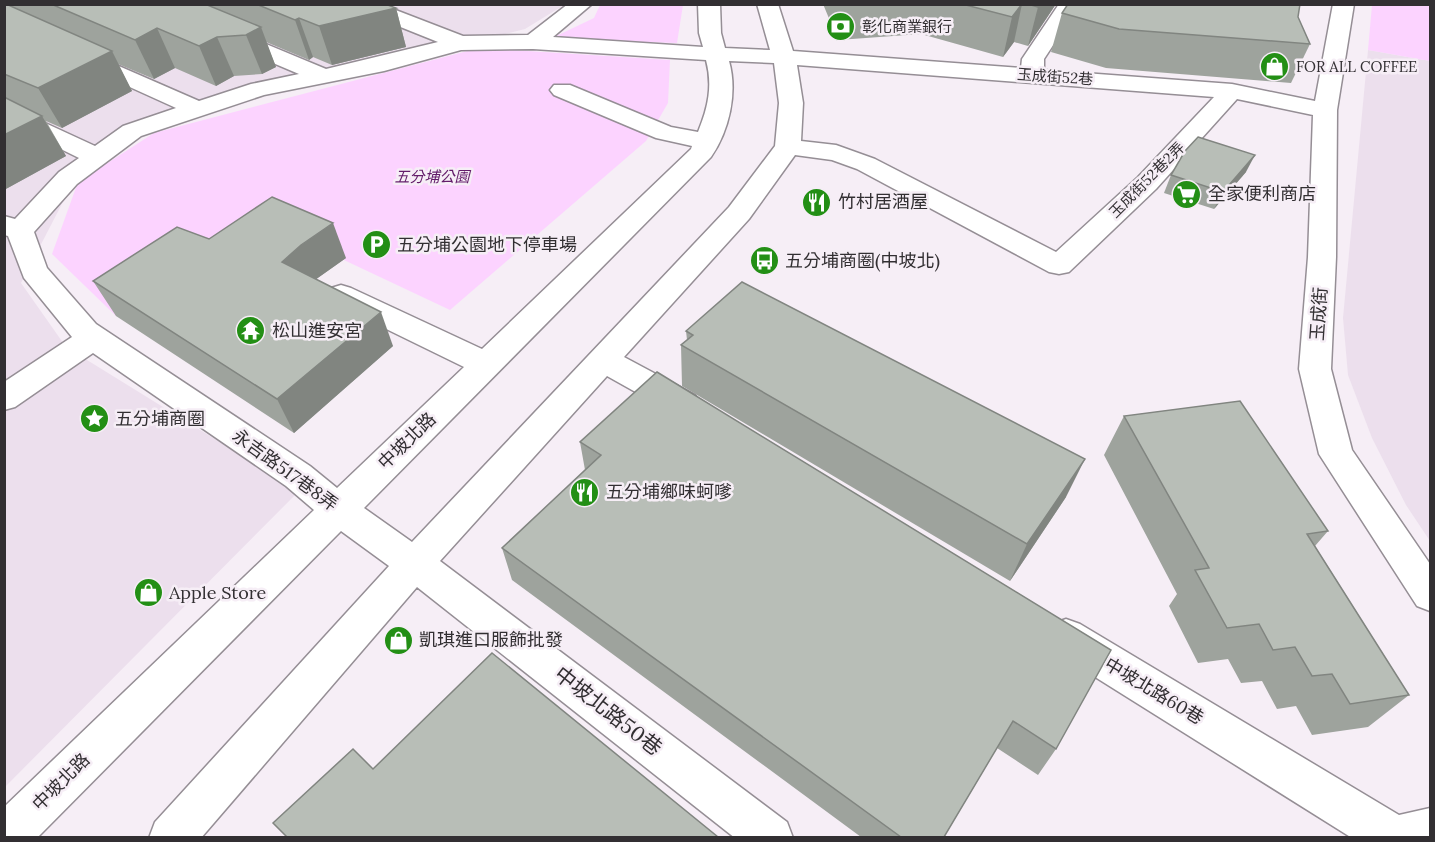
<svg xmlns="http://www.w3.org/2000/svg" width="1435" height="842" font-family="Lora,'Noto Sans TC',serif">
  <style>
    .built { fill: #ecdfed }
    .green { fill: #fcd3ff }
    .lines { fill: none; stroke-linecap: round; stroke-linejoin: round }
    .minor-casing { stroke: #958e95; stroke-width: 3 }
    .minor { fill: #fff; fill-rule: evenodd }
    .wall { fill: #9ea39d }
    .shaded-wall { fill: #818580 }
    .building { fill: #b8beb7; stroke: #818580; stroke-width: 1.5 }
    .labels { text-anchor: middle; stroke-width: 5; stroke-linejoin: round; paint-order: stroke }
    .far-poi-label { font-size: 15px; fill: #322f32; stroke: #f6eef6; text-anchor: start }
    .far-street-label { font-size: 15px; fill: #322f32; stroke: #f6eef6 }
    .far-park-label { font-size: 15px; font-style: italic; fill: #631c6a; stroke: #f6eef6 }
    .poi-label { font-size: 18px; fill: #322f32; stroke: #f6eef6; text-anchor: start }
    .street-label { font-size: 18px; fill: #322f32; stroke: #f6eef6 }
    .near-street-label { font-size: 21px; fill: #322f32; stroke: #f6eef6 }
  </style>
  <rect width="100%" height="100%" fill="#f6eef6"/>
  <!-- built -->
  <g class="built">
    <polygon points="5,5 564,5 525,29 263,93 149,131 80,169 21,283 66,347 299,491 5,787"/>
    <polygon points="1368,50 1430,61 1430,541 1406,505 1372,438 1348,375 1343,318"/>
  </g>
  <!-- green -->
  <g class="green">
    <polygon points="600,5 683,5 677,43 550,39 594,18"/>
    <polygon points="1372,5 1430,5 1430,61 1368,50"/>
    <polygon points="479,48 670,60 668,103 646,141 450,310 259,220 116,316 52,254 78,182 154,133"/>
  </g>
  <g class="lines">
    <defs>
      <g id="minor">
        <path d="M140,4H170L326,69L438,42L353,8L350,4H380L463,36L528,35L568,4H592L553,37L703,47L699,33L698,4H720L721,33L725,48L770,50L757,4H778L793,51L1021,68L1022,59L1059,4H1080L1044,59V70L1232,84L1315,101L1333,4H1354L1337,110L1336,257L1331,369L1352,450L1430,564V611L1417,606L1319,454L1299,369L1308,257L1313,115L1237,99L1156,189L1069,272L1059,274L1049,272L857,169L832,160L795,155L749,219L624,357L695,395L700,404L695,413L684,416L673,413L607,376L440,561L787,822L793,838H735L417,587L201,838H149L155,822L389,566L341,531L37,838H4V807L314,510L286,486L93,353L15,407L4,410V382L72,337L24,278L8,236L4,235V216L15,219L59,172L79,158L4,121V104L95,146L123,126L176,108L4,30V16L199,101L251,84L299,74L143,8ZM533,49L706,60C713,86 708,108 698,132L671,127L570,85H554L550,90L554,95L656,138L692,146L691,149L482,349L351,288L341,285L331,288L326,295L331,302L464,367L337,488L310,466L96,324L47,268L34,232L77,184L141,136L264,95L384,71L461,50ZM729,61L774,63L779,103L775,146L729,207L412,542L364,508L711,157C729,131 738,93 729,61ZM797,65L1214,97L1138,177L1056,252L875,159L836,145L801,141L803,103Z"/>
        <polygon points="1066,619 1080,624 1399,815 1430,808 1430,838 1352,838 1052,650 1046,637 1052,624"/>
      </g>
    </defs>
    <!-- minor casing -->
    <use href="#minor" class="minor-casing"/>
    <!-- minor -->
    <use href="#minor" class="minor"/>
  </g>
  <!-- wall -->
  <g class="wall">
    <polygon points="4,4 385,4 396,8 406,47 332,65 313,57 309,60 266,42 276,67 262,74 234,76 216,86 175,68 154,79 118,64 132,91 62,128 46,121 66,156 4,190"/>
    <polygon points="823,4 1056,4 1028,46 1014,42 1003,57 921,34 838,40"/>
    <polygon points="1062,13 1298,17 1310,44 1291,83 1106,68 1051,52"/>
    <polygon points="1246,172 1214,209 1164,193 1171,175"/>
    <polygon points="346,258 316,279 393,346 294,433 116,316 93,281"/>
    <polygon points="686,331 1066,497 1010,581 682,386 681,345 687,340"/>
    <polygon points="1124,416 1328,531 1315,546 1409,695 1368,727 1312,735 1296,706 1277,709 1262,681 1241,683 1228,659 1198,663 1169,606 1177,594 1104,455"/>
    <polygon points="580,442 1056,749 1038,775 997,748 944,837 861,837 512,580 502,548 585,470"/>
  </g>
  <!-- shaded-wall -->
  <g class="shaded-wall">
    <polygon points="1022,4 1014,42 1003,57 1012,17"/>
    <polygon points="1040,4 1056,4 1028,46 1038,7"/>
    <polygon points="396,8 406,47 332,65 319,26"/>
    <polygon points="299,18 313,57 309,60 295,20"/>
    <polygon points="261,27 276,67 262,74 246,35"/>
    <polygon points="157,28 175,68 154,79 135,40"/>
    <polygon points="217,37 234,76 216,86 199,46"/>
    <polygon points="112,51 132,91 62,128 38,88"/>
    <polygon points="42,116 66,156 4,190 4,135"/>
    <polygon points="1255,155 1246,172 1214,209 1223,192"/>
    <polygon points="333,223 346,258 315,280 282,262 301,245"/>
    <polygon points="381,312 393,346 294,433 277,399"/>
    <polygon points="1085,459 1066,497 1010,581 1027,544"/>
  </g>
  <!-- building -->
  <g class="building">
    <polygon points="4,4 6,4 112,51 38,88 4,74"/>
    <polygon points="51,4 205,4 261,27 246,35 217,37 199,46 157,28 135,40"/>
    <polygon points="256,4 385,4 396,8 319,26 299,18 295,20"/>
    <polygon points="962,4 1022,4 1012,17"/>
    <polygon points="1028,4 1040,4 1038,7"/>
    <polygon points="1068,4 1300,4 1298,17 1310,44 1119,29 1062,13"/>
    <polygon points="4,97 42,116 4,135"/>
    <polygon points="1198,137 1255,155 1223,192 1171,175 1185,151"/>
    <polygon points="272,197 333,223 301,245 282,262 381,312 277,399 93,281 177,227 209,239"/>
    <polygon points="742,282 1085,459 1027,544 681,345 693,335 686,331"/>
    <polygon points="657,372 1111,650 1056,749 1013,721 944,837 901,837 502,548 601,455 580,442"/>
    <polygon points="1240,401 1328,531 1307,534 1409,695 1350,704 1332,674 1312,676 1295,647 1273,650 1259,624 1227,628 1195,570 1209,568 1124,416"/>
    <polygon points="492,653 718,837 287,837 273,823 353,749 373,769"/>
  </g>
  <!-- icons -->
  <defs>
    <symbol id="bank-disc" viewBox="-11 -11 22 22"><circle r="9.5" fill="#238f15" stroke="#f6eef6"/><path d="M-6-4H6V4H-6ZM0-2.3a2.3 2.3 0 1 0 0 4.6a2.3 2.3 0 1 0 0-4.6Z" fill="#fff"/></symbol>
    <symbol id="shop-disc" viewBox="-11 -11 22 22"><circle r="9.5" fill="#238f15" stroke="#f6eef6"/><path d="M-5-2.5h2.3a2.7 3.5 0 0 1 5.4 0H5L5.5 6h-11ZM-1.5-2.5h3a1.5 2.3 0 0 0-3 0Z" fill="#fff"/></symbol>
    <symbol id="supermarket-disc" viewBox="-11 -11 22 22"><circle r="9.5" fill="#238f15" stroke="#f6eef6"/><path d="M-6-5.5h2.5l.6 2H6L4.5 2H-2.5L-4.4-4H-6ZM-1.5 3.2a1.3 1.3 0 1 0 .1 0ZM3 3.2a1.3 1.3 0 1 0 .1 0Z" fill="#fff"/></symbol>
    <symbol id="restaurant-disc" viewBox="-11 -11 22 22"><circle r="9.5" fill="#238f15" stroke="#f6eef6"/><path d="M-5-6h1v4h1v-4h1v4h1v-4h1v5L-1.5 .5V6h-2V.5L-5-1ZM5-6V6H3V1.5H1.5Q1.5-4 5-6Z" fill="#fff"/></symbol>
    <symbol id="parking-disc" viewBox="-11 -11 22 22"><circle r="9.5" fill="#238f15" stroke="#f6eef6"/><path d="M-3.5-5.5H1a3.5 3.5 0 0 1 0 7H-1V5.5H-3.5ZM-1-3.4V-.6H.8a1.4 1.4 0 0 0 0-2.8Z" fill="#fff"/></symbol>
    <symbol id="bus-disc" viewBox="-11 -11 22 22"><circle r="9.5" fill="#238f15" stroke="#f6eef6"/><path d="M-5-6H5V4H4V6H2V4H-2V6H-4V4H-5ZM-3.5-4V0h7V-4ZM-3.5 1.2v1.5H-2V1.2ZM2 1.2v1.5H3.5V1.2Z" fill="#fff"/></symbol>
    <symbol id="temple-disc" viewBox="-11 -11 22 22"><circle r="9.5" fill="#238f15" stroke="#f6eef6"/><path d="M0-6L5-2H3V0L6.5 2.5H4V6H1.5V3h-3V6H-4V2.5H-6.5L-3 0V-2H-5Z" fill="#fff"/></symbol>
    <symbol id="sight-disc" viewBox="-11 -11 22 22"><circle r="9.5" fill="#238f15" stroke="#f6eef6"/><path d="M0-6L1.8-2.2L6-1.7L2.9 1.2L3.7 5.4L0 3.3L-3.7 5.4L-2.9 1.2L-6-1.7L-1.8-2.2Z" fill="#fff"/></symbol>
  </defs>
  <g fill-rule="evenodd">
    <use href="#bank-disc" x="824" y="10" width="33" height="33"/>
    <use href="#shop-disc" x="1258" y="50" width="33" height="33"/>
    <use href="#supermarket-disc" x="1170" y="178" width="33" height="33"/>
    <use href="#restaurant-disc" x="800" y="186" width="33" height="33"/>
    <use href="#parking-disc" x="360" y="228" width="33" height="33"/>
    <use href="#bus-disc" x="748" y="244" width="33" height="33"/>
    <use href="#temple-disc" x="234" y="314" width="33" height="33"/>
    <use href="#sight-disc" x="78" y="402" width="33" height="33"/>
    <use href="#restaurant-disc" x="568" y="476" width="33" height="33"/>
    <use href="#shop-disc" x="132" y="576" width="33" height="33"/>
    <use href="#shop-disc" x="382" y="624" width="33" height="33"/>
  </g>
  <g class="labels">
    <!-- far-poi labels -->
    <g class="far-poi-label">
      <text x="862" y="32">彰化商業銀行</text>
      <text x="1296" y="72">FOR ALL COFFEE</text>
    </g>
    <!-- far-street labels -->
    <g class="far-street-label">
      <text transform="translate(1055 77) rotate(4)" y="5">玉成街52巷</text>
      <text transform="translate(1147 180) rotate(-45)" y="5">玉成街52巷2弄</text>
    </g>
    <!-- far-park labels -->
    <g class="far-park-label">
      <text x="432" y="182">五分埔公園</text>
    </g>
    <!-- poi labels -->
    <g class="poi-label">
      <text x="1208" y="200">全家便利商店</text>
      <text x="838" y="208">竹村居酒屋</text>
      <text x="397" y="251">五分埔公園地下停車場</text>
      <text x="785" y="267">五分埔商圈(中坡北)</text>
      <text x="272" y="337">松山進安宮</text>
      <text x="115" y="425">五分埔商圈</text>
      <text x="606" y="498">五分埔鄉味蚵嗲</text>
      <text x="169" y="599">Apple Store</text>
      <text x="419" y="646">凱琪進口服飾批發</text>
    </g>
    <!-- street labels -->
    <g class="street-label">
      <text transform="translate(1319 314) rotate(-86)" y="6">玉成街</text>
      <text transform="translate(407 441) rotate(-44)" y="6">中坡北路</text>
      <text transform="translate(285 470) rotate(36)" y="6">永吉路517巷8弄</text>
      <text transform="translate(1154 691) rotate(31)" y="6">中坡北路60巷</text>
      <text transform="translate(61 782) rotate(-45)" y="6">中坡北路</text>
    </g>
    <!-- near-street labels -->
    <g class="near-street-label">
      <text transform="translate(608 711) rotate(38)" y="7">中坡北路50巷</text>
    </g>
  </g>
  <!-- border -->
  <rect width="1435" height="842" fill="none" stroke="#322f32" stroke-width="12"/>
</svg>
